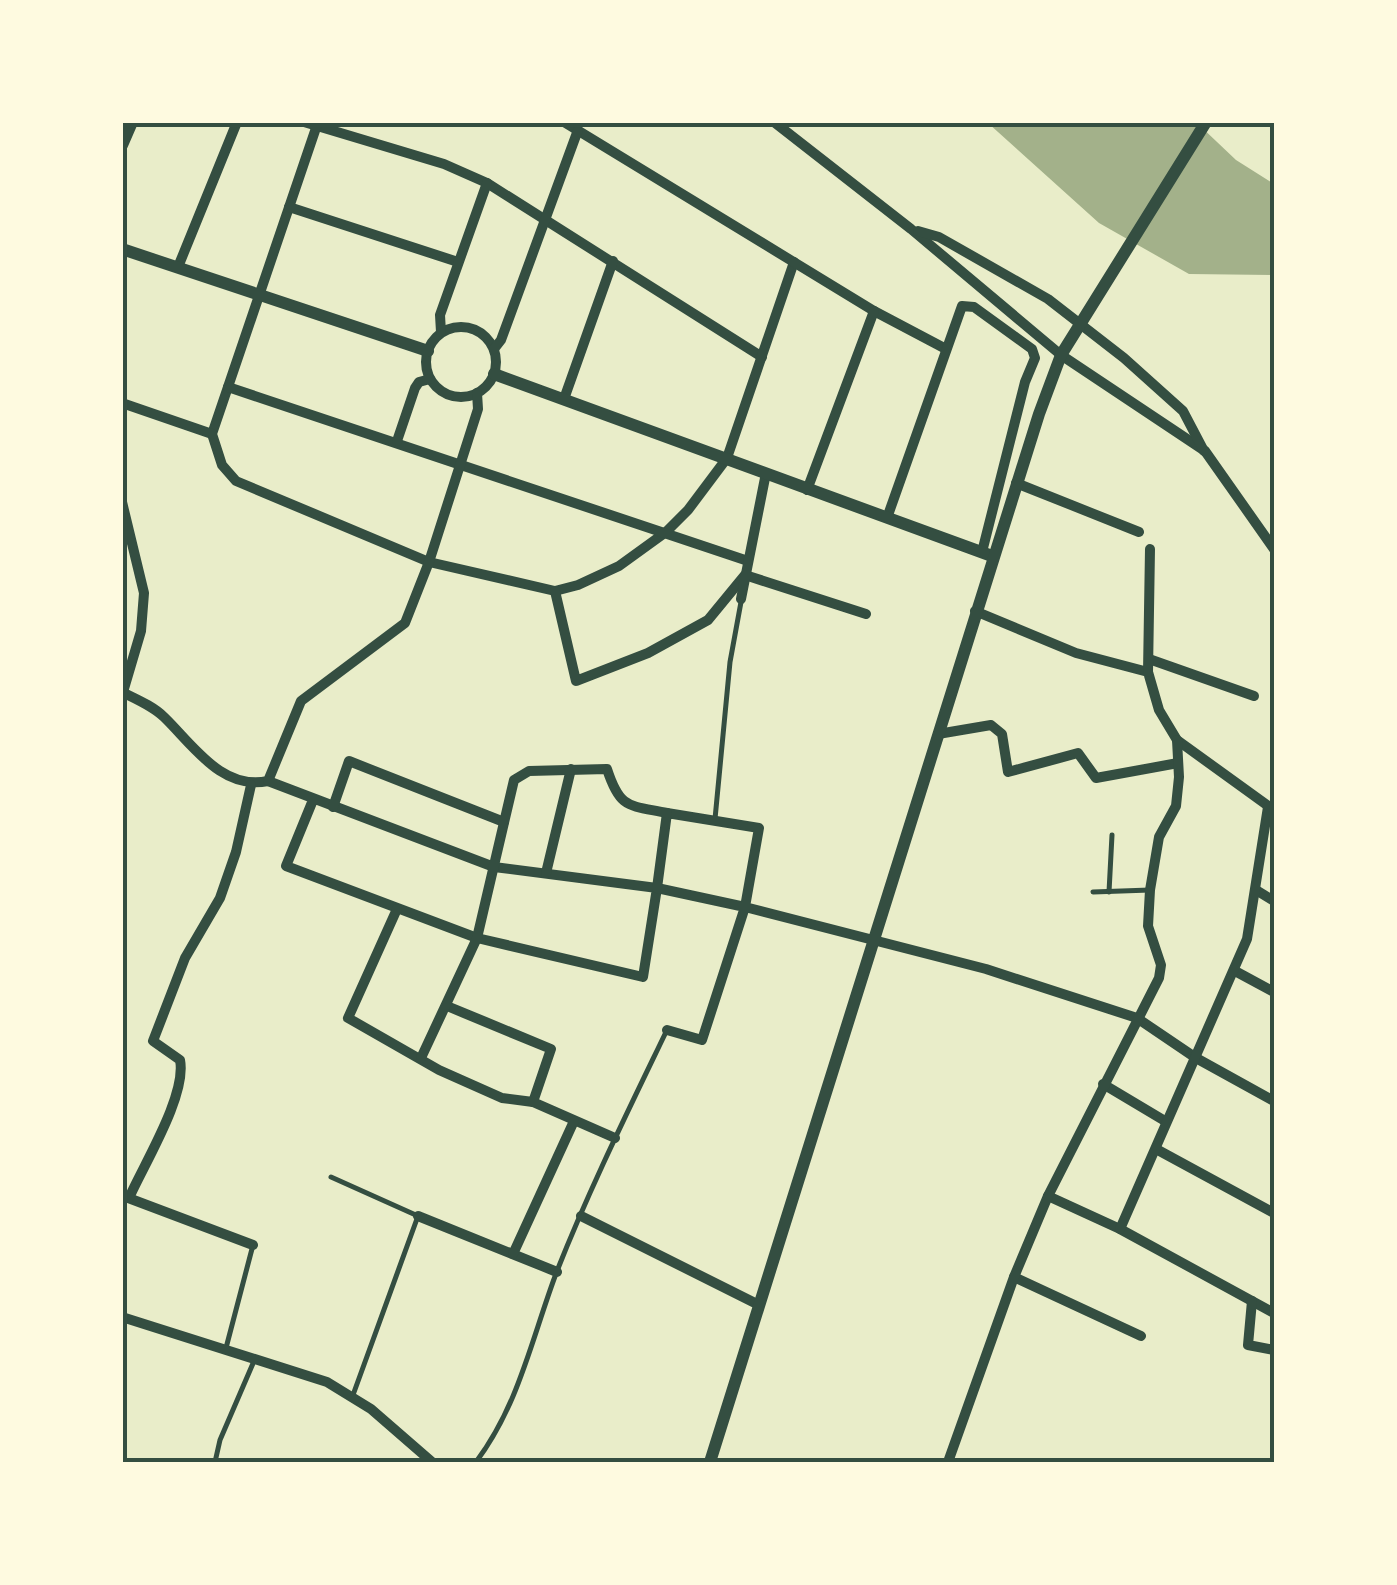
<svg xmlns="http://www.w3.org/2000/svg" width="1397" height="1585" font-family="Jost,sans-serif">
  <style>
    .water { fill: #a3b18a }
    .lines { fill: none; stroke-linecap: round; stroke-linejoin: round }
    .service { stroke: #344e41; stroke-width: 5 }
    .minor { stroke: #344e41; stroke-width: 10 }
    .tertiary { stroke: #344e41; stroke-width: 12 }
    .neatline { fill: none; stroke: #344e41; stroke-width: 4 }
  </style>
  <rect width="100%" height="100%" fill="#e9edc9"/>
  <!-- water -->
  <polygon class="water" points="988,123 1197,123 1236,160 1274,184 1274,275 1189,274 1099,223"/>
  <g class="lines">
    <!-- service -->
    <g class="service">
      <polyline points="715,819 730,662 741,602"/>
      <polyline points="1093,892 1150,890"/>
      <polyline points="1109,892 1112,835"/>
      <polyline points="331,1177 418,1216 353,1395"/>
      <polyline points="226,1348 253,1245"/>
      <polyline points="215,1462 220,1440 254,1361"/>
      <path d="M476,1462C519,1405 532,1337 557,1271C589,1190 628,1111 666,1032"/>
    </g>
    <!-- minor -->
    <g class="minor">
      <polyline points="304,122 444,164 487,183 762,357"/>
      <polyline points="318,122 212,434 222,465 236,481 429,562 555,591 578,585 619,566 666,532 688,510 727,458 794,262"/>
      <polyline points="564,122 874,311 946,349"/>
      <polyline points="774,122 911,229 1061,355 1205,451 1274,549"/>
      <polyline points="289,207 458,262"/>
      <polyline points="918,231 939,237 1048,299 1124,358 1183,411 1204,451"/>
      <polyline points="178,267 237,122"/>
      <circle cx="461" cy="362" r="35"/>
      <polyline points="441,332 440,315 487,183"/>
      <polyline points="494,349 501,340 578,130"/>
      <polyline points="228,387 748,561"/>
      <polyline points="564,399 613,261"/>
      <polyline points="122,403 212,434"/>
      <polyline points="397,441 415,388 419,382 430,379"/>
      <polyline points="1016,483 1139,532"/>
      <polyline points="807,490 874,311"/>
      <polyline points="122,502 144,593 141,631 123,692"/>
      <polyline points="887,518 962,306 974,307 1032,349 1035,358 1025,382 982,552"/>
      <polyline points="555,591 576,681 648,653 708,620 745,575 866,614"/>
      <polyline points="741,599 766,473"/>
      <polyline points="975,611 1076,653 1148,672 1159,710 1177,740 1271,808"/>
      <polyline points="1149,659 1254,696"/>
      <polyline points="1148,672 1150,549"/>
      <path d="M122,692C136,699 153,706 164,717C193,745 222,791 268,781L301,701L405,623L429,562L478,409L477,393"/>
      <polyline points="938,734 991,725 1002,734 1008,772 1078,753 1096,778 1178,763"/>
      <polyline points="268,781 494,867 657,888 643,977 477,938 286,866 313,800"/>
      <polyline points="333,807 349,761 504,822"/>
      <polyline points="546,873 571,769"/>
      <polyline points="1256,890 1274,901"/>
      <polyline points="397,909 348,1018 439,1070 502,1098 533,1102"/>
      <polyline points="1235,971 1274,992"/>
      <polyline points="447,1006 551,1049 533,1102 615,1138"/>
      <polyline points="667,1030 702,1040 745,907 759,828 667,813 657,888 745,907 986,969 1137,1018 1196,1058 1274,1101"/>
      <path d="M421,1058L477,938L514,780L529,771L607,769C620,809 628,805 667,813"/>
      <polyline points="1103,1084 1165,1121"/>
      <polyline points="1156,1149 1274,1213"/>
      <polyline points="123,1196 253,1245"/>
      <polyline points="1048,1196 1120,1229 1274,1313"/>
      <path d="M129,1198C144,1164 187,1095 180,1060L153,1041L185,958L220,898L236,852L251,785"/>
      <polyline points="418,1216 557,1272"/>
      <polyline points="581,1216 759,1305"/>
      <polyline points="1120,1229 1247,939 1268,807"/>
      <polyline points="513,1254 574,1121"/>
      <polyline points="1014,1277 1141,1336"/>
      <polyline points="1252,1301 1248,1345 1274,1350"/>
      <polyline points="122,1317 327,1382 371,1409 432,1462"/>
      <polyline points="948,1462 1014,1277 1048,1196 1159,978 1161,965 1148,926 1150,890 1159,837 1176,806 1179,777 1177,740"/>
    </g>
    <!-- tertiary -->
    <g class="tertiary">
      <polyline points="122,145 132,122"/>
      <polyline points="122,249 428,351"/>
      <polyline points="494,374 992,556"/>
      <polyline points="710,1462 1039,414 1061,355 1206,122"/>
    </g>
  </g>
  <!-- border -->
  <rect width="1397" height="1585" fill="none" stroke="#fefae0" stroke-width="250"/>
  <rect x="125" y="125" width="1147" height="1335" class="neatline"/>
</svg>
